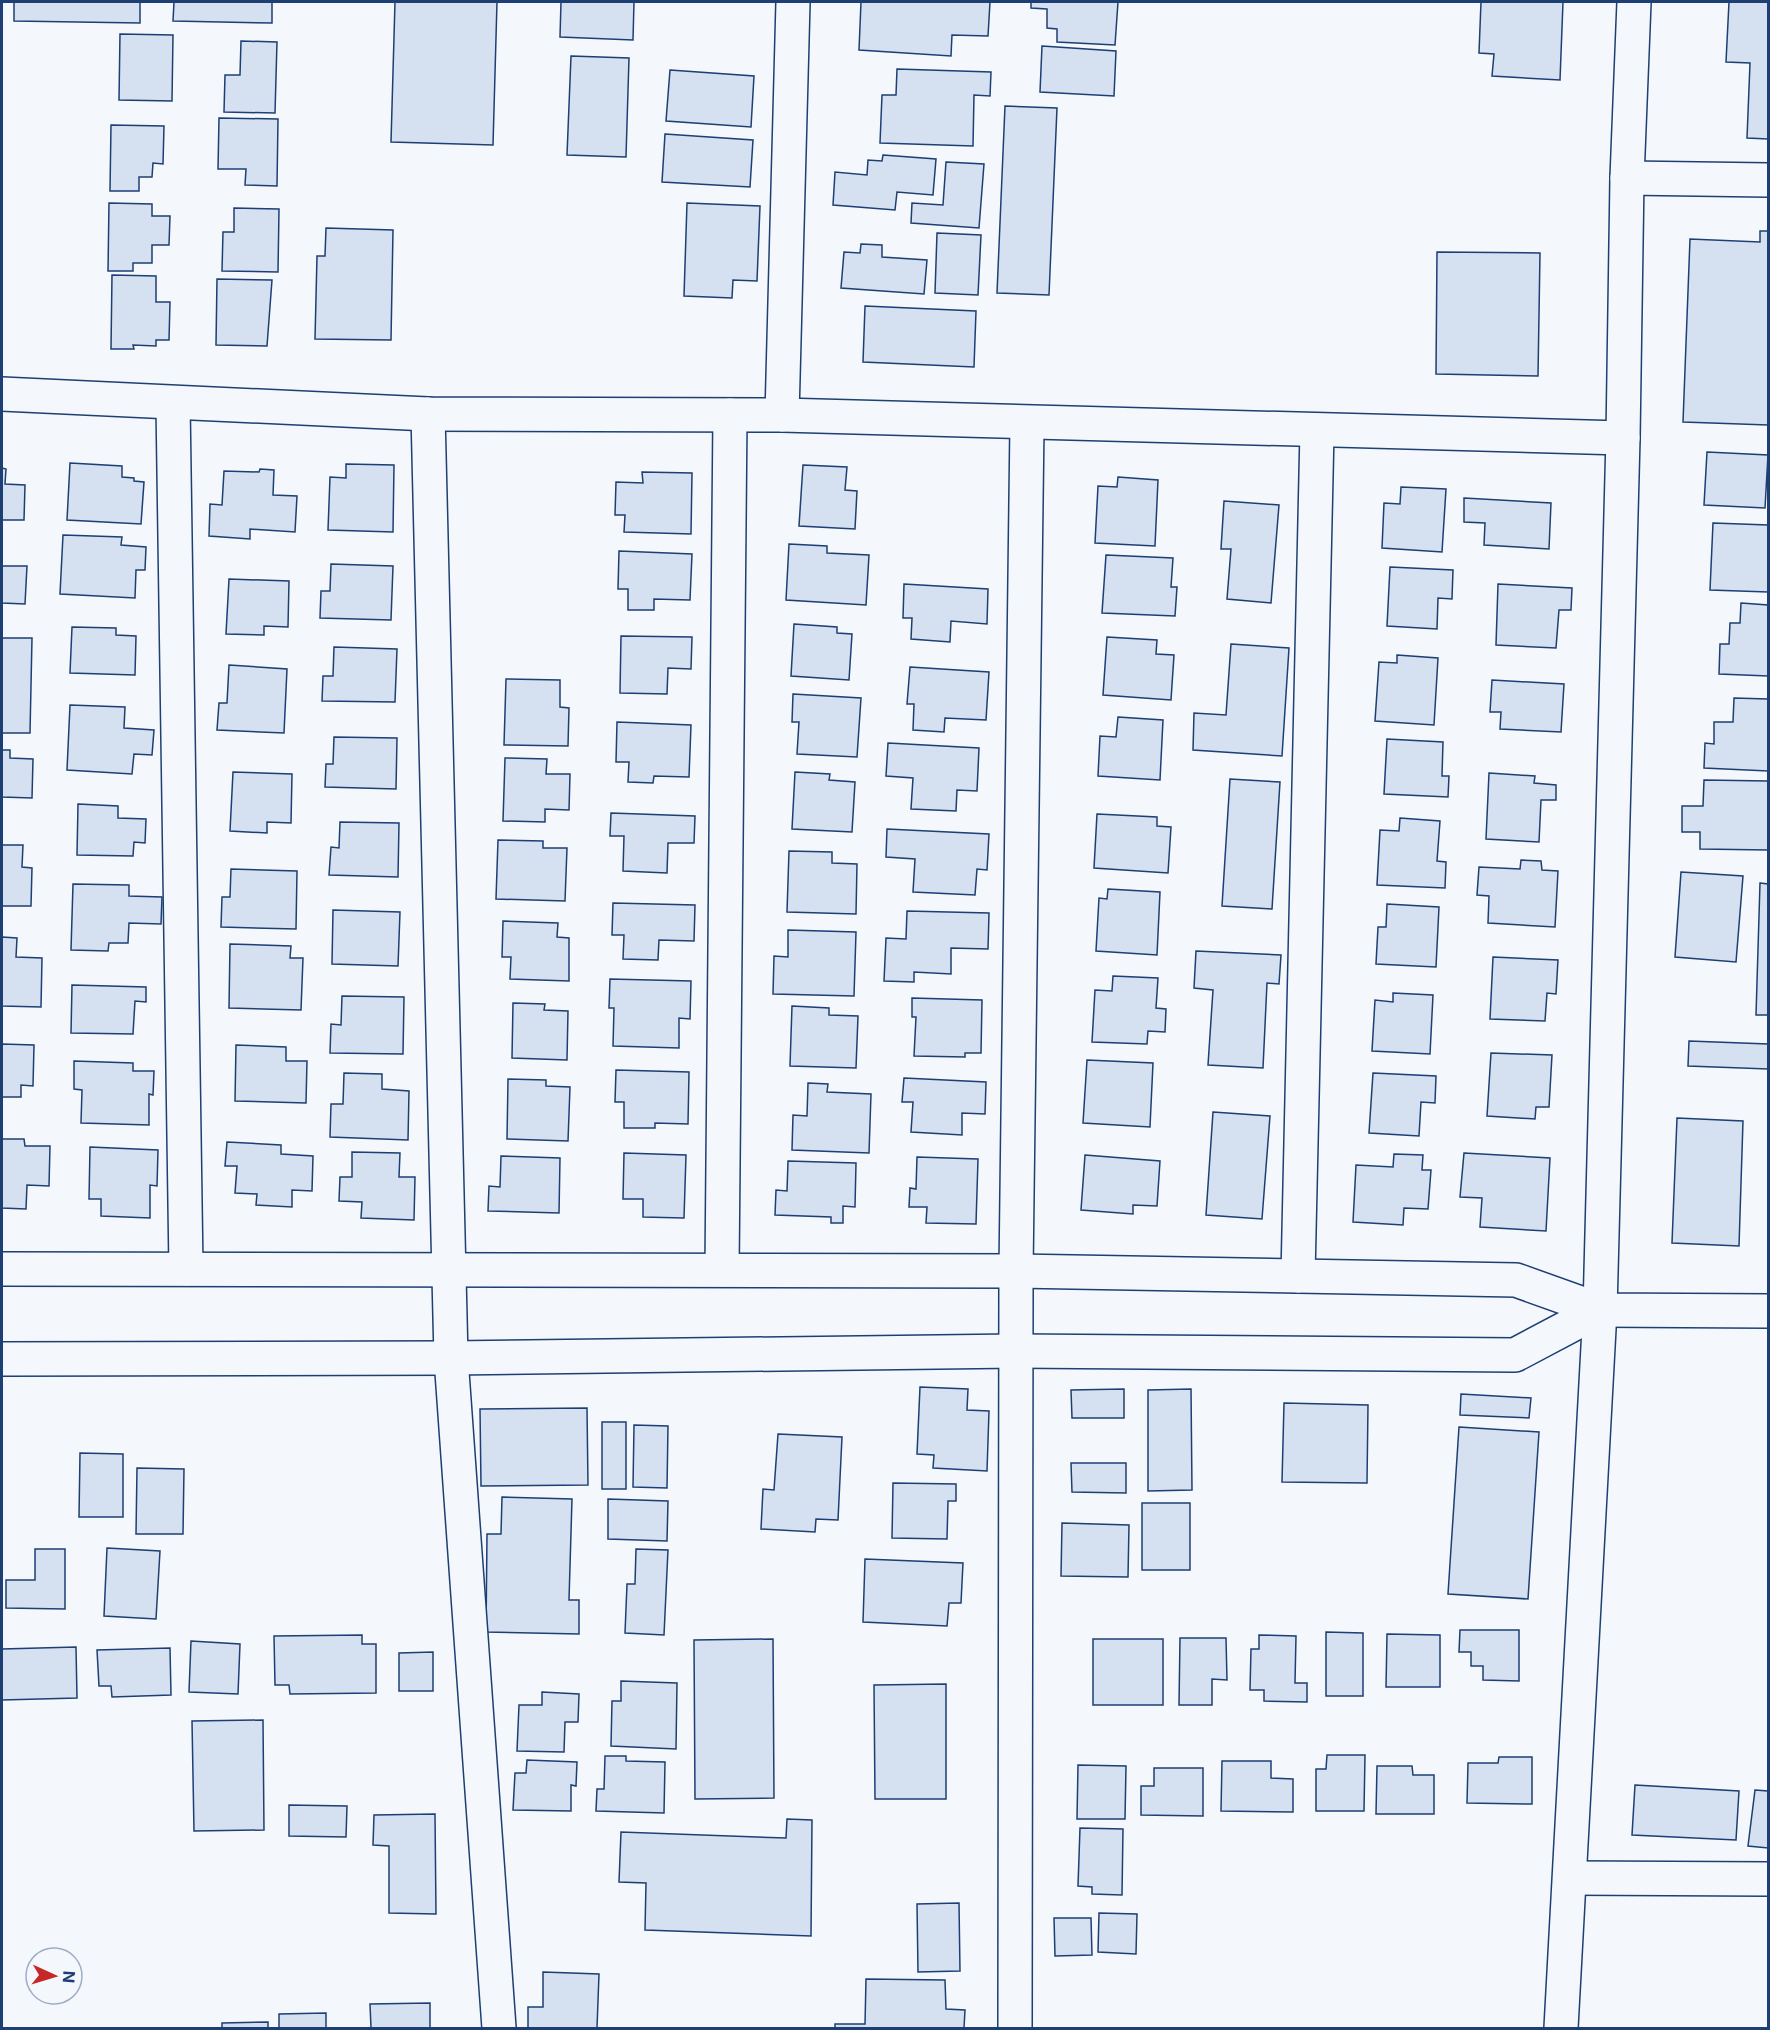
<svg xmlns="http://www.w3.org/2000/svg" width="1770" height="2030" font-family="Inter,sans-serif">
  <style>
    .building { fill: #d5e0f0; stroke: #1d3f73; stroke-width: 1.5 }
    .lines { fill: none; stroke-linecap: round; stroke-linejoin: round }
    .minor-casing { stroke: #1d3f73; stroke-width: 36 }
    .minor { stroke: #f4f7fb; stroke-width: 33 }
  </style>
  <rect width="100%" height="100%" fill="#f4f7fb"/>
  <!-- building -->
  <g class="building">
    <polygon points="14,2 140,2 140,23 14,21"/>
    <polygon points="174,2 272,2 272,23 173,21"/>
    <polygon points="395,2 497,2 493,145 391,142"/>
    <polygon points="561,2 634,2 633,40 560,37"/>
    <polygon points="861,2 990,2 988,36 952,35 951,56 859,50"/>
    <polygon points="1031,2 1118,2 1115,45 1057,42 1057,29 1047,28 1047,9 1031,8"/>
    <polygon points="1481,2 1563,2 1560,80 1492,76 1494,54 1479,53"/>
    <polygon points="1729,2 1768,2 1768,139 1747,138 1750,63 1726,62"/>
    <polygon points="120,34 173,35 172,101 119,100"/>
    <polygon points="241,41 277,42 275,113 224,112 225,75 240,75"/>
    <polygon points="1042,46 1116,51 1114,96 1040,92"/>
    <polygon points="571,56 629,58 626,157 567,155"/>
    <polygon points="897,69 991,72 990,96 974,95 973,146 880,143 882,95 896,95"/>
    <polygon points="670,70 754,76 751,127 666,121"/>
    <polygon points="1005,106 1057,108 1049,295 997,293"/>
    <polygon points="219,118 278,119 277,186 245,185 246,169 218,169"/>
    <polygon points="111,125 164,126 163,164 153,163 152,177 139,177 139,191 110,191"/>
    <polygon points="665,134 753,140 750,187 662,182"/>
    <polygon points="883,155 936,159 933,195 897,192 895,210 833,205 835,172 867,175 868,160 882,161"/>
    <polygon points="946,162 984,164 979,228 911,223 912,203 943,205"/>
    <polygon points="109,203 152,204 152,216 170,216 169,245 152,245 152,263 133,263 133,271 108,271"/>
    <polygon points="687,203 760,206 757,281 733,280 732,298 684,296"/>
    <polygon points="234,208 279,209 278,272 222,271 223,232 234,232"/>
    <polygon points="326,228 393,230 391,340 315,339 317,256 325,256"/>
    <polygon points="1760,231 1768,231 1768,425 1683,422 1690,239 1760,242"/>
    <polygon points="937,233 981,235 978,295 935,293"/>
    <polygon points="861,244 882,245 882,257 927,260 924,294 841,288 844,252 860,253"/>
    <polygon points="1437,252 1540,253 1538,376 1436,374"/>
    <polygon points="112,275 156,276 156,302 170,302 169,340 156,340 156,346 133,345 134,349 111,349"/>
    <polygon points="217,279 272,280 267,346 216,345"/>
    <polygon points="865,306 976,311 974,367 863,362"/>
    <polygon points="1707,452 1768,455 1765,508 1704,505"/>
    <polygon points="70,463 122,466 122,477 134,478 134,481 144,482 141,524 67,520"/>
    <polygon points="346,464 394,465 393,532 328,530 330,477 346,478"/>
    <polygon points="803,465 847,467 845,490 857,491 855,529 799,526"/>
    <polygon points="2,468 6,469 5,484 25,485 24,520 2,520"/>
    <polygon points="260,469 274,470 273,495 297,496 295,532 250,529 250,539 209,536 210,504 222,505 224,471 259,472"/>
    <polygon points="642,472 692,473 691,534 624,532 625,515 615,515 616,482 643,483"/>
    <polygon points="1118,477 1158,480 1155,546 1095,543 1098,486 1117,487"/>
    <polygon points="1401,487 1446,489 1442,552 1382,548 1384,503 1400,504"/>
    <polygon points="1464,498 1551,503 1549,549 1484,545 1485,523 1464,522"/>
    <polygon points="1224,501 1279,505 1271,603 1227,599 1231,549 1221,549"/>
    <polygon points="1713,523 1768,525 1768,592 1710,590"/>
    <polygon points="63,535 122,537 121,545 146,547 145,570 136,570 135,598 60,594"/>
    <polygon points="789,544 827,546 827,553 869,555 866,605 786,600"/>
    <polygon points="619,551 692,554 690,600 654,599 654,610 628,610 628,589 618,589"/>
    <polygon points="1106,555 1173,558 1171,587 1177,587 1175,616 1102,613"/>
    <polygon points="331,564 393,566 391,620 320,618 321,591 330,591"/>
    <polygon points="2,566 27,566 25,604 2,603"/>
    <polygon points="1390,567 1453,570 1452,599 1438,598 1437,629 1387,626"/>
    <polygon points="229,579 289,581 288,627 264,626 264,635 226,634"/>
    <polygon points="904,584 988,589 987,624 951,621 950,642 911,639 912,618 903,618"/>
    <polygon points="1498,584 1572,588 1571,610 1559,610 1556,648 1496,645"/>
    <polygon points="1741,603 1768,605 1768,676 1719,674 1720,644 1729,644 1730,623 1740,623"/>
    <polygon points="794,624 837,627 837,633 852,634 849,680 791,676"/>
    <polygon points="72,627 116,628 116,635 136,636 135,675 70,673"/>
    <polygon points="621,636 692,637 691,669 668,668 667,694 620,693"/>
    <polygon points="1107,637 1157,640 1156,654 1174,655 1171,700 1103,695"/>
    <polygon points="2,638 32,638 30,733 2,733"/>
    <polygon points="1231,644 1289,648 1282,756 1193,750 1194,713 1226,715"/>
    <polygon points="334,647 397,649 395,702 322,701 323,676 333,676"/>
    <polygon points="1397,655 1438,658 1434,725 1375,721 1379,662 1397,663"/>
    <polygon points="229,665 287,669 284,733 217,730 219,703 227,703"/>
    <polygon points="910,667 989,672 986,720 945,718 944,732 913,730 914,704 907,704"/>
    <polygon points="506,679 560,680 560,707 569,708 568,746 504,745"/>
    <polygon points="1492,680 1564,684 1561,732 1500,729 1501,712 1490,712"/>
    <polygon points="793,694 861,698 857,757 797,754 799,722 792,722"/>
    <polygon points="1734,698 1768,699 1768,771 1704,768 1705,743 1714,744 1714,722 1733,722"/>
    <polygon points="70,705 125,707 124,728 154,730 152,755 134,754 132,774 67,770"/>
    <polygon points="1118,717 1163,720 1160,780 1098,776 1100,736 1116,737"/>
    <polygon points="617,722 691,725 689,777 654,776 653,783 628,782 629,762 616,762"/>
    <polygon points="334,737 397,738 396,789 325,787 326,764 333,764"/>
    <polygon points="1387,739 1443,742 1442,776 1449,776 1448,797 1384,794"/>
    <polygon points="888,743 979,748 977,791 957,790 956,811 911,809 913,778 886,776"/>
    <polygon points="2,750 10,750 10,758 33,759 32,798 2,797"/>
    <polygon points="505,758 547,759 546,774 570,774 569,810 545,809 545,822 503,821"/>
    <polygon points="233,772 292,774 291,823 267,822 267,833 230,831"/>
    <polygon points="795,772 830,774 829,780 855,782 852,832 792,829"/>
    <polygon points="1489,773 1535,776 1534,783 1556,785 1556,800 1541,800 1539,842 1486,839"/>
    <polygon points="1230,779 1280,782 1272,909 1222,906"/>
    <polygon points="1704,780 1768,781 1768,850 1700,849 1700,832 1682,832 1682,806 1703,806"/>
    <polygon points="78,804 118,806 118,818 146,819 145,843 134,842 133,856 77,855"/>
    <polygon points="611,813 695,816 694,843 668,843 667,873 623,871 624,836 610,836"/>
    <polygon points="1097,814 1157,817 1157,826 1171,827 1168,873 1094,868"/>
    <polygon points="1400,818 1440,821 1437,861 1446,862 1445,888 1377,885 1380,830 1399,831"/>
    <polygon points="340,822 399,823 398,877 329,875 331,847 339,848"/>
    <polygon points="887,829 989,834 987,870 977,869 975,895 913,892 915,859 886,857"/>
    <polygon points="498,840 543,841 543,848 567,848 565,901 496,899"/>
    <polygon points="2,845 23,845 22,867 32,868 31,906 2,906"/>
    <polygon points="789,851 832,852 832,863 857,864 856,914 787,912"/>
    <polygon points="1521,860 1541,861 1542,870 1558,871 1555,927 1488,923 1489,896 1477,895 1479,867 1520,869"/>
    <polygon points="231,869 297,871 296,929 221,927 222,897 230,897"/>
    <polygon points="1681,872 1743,876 1736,962 1675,957"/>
    <polygon points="1760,883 1768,884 1768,1015 1756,1015"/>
    <polygon points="73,884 129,885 129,896 162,897 161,924 129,923 128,943 109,943 108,951 71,950"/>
    <polygon points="1108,889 1160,892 1157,955 1096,951 1099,898 1107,899"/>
    <polygon points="613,903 695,905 694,941 659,940 658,960 623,959 624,935 612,935"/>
    <polygon points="1387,904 1439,907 1436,967 1376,964 1378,927 1386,927"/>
    <polygon points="333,910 400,912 398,966 332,964"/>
    <polygon points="907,911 989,913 988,949 951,948 951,974 914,972 914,982 884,981 886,938 906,939"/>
    <polygon points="503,921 558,923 557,937 569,938 569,981 510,979 511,957 502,957"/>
    <polygon points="788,930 856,932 854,996 773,994 774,956 788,957"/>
    <polygon points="2,937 17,938 16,957 42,958 41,1007 2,1006"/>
    <polygon points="230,944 291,946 290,958 303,958 301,1010 229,1008"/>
    <polygon points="1196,951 1281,955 1279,984 1267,983 1263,1068 1208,1065 1213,990 1194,988"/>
    <polygon points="1493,957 1558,960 1556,994 1547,993 1545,1021 1490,1019"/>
    <polygon points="1113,976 1158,978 1156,1008 1166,1009 1165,1032 1148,1031 1147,1044 1092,1042 1095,990 1112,991"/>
    <polygon points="610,979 691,981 690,1019 679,1018 679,1048 613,1046 614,1008 609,1008"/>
    <polygon points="72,985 146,987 146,1002 135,1001 133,1034 71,1033"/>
    <polygon points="1393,993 1433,995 1430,1054 1372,1051 1375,1000 1393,1002"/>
    <polygon points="342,996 404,997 403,1054 330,1053 331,1024 341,1025"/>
    <polygon points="912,998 982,1000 981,1053 965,1053 965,1057 914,1056 916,1017 912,1017"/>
    <polygon points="513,1003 545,1004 544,1010 568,1011 567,1060 512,1058"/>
    <polygon points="792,1006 829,1008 829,1015 858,1016 856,1068 790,1066"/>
    <polygon points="1689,1041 1768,1044 1768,1069 1688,1066"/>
    <polygon points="2,1044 34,1045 33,1086 21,1085 21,1097 2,1097"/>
    <polygon points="236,1045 286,1047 286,1061 307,1061 306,1103 235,1101"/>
    <polygon points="1491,1053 1552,1055 1549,1107 1536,1107 1535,1119 1487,1116"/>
    <polygon points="1087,1060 1153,1063 1150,1127 1083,1123"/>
    <polygon points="74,1061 133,1063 133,1071 154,1071 153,1095 149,1094 149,1125 81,1123 82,1090 74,1089"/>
    <polygon points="616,1070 689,1072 688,1124 655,1123 655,1128 624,1128 624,1102 615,1102"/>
    <polygon points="344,1073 382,1074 382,1089 409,1091 408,1140 330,1137 331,1104 343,1104"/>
    <polygon points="1373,1073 1436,1076 1435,1103 1421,1102 1419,1136 1369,1133"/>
    <polygon points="904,1078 986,1082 985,1114 962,1113 962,1135 911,1132 913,1102 902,1102"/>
    <polygon points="508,1079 546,1080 546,1086 570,1087 568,1141 507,1139"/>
    <polygon points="808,1083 828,1084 827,1092 871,1094 869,1153 792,1150 793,1115 807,1116"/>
    <polygon points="1213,1112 1270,1116 1262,1219 1206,1215"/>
    <polygon points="1677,1118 1743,1121 1739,1246 1672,1243"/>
    <polygon points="2,1139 24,1139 25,1146 50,1146 49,1186 27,1185 26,1209 2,1208"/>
    <polygon points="227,1142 281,1145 281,1154 313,1156 312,1191 292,1190 292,1207 256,1205 257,1194 235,1193 237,1166 225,1166"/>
    <polygon points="90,1147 158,1150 157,1186 150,1185 150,1218 101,1216 101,1199 89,1199"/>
    <polygon points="352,1152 400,1153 399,1177 415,1177 414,1220 361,1218 362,1202 339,1201 340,1177 352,1177"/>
    <polygon points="624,1153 686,1155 684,1218 643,1217 643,1199 623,1199"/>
    <polygon points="1464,1153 1550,1158 1546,1231 1480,1227 1482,1198 1460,1197"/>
    <polygon points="1394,1154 1423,1155 1422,1170 1431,1170 1428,1209 1404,1208 1403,1225 1353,1222 1356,1165 1393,1167"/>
    <polygon points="1085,1155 1160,1161 1157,1206 1133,1205 1133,1214 1081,1210"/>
    <polygon points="501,1156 560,1158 559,1213 488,1211 489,1186 500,1187"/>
    <polygon points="917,1157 978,1159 976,1224 926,1223 927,1207 909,1207 910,1188 916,1189"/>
    <polygon points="788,1161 856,1163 855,1207 843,1206 843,1223 831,1223 831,1217 775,1215 776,1190 787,1191"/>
    <polygon points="920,1387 968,1389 967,1410 989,1411 987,1471 933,1468 934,1455 917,1454"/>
    <polygon points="1124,1389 1124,1418 1072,1418 1071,1390"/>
    <polygon points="1191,1389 1192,1490 1148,1491 1148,1390"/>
    <polygon points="1461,1394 1531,1398 1529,1418 1460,1415"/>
    <polygon points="1284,1403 1368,1405 1367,1483 1282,1482"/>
    <polygon points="587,1408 588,1485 481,1486 480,1409"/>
    <rect x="602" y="1422" width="24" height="67"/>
    <polygon points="634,1425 668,1426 667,1488 633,1487"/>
    <polygon points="1459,1427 1539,1432 1528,1599 1448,1594"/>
    <polygon points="778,1434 842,1437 838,1520 816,1519 815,1532 761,1529 763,1489 774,1490"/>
    <polygon points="80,1453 123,1454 123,1517 79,1517"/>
    <polygon points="1071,1463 1126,1463 1126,1493 1072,1492"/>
    <polygon points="137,1468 184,1469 183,1534 136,1534"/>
    <polygon points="893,1483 956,1484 956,1501 948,1501 947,1539 892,1538"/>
    <polygon points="502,1497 572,1499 569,1600 579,1600 579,1634 486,1632 487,1534 501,1534"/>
    <polygon points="608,1499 668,1501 667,1541 608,1539"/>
    <rect x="1142" y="1503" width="48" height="67"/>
    <polygon points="1062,1523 1129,1525 1128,1577 1061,1576"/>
    <polygon points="107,1548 160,1551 156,1619 104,1616"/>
    <polygon points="35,1549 65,1549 65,1609 6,1608 6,1580 35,1580"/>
    <polygon points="636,1549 668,1550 664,1635 625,1633 627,1584 635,1584"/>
    <polygon points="865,1559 963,1563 961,1603 949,1603 947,1626 863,1622"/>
    <polygon points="1460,1630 1519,1630 1519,1681 1483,1680 1483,1666 1471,1666 1471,1652 1459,1652"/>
    <polygon points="1326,1632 1363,1633 1363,1696 1326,1696"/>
    <polygon points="1387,1634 1440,1635 1440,1687 1386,1687"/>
    <polygon points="362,1635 362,1644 376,1644 376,1693 290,1694 289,1685 275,1685 274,1636"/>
    <polygon points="1259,1635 1296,1636 1295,1683 1307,1683 1307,1702 1264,1701 1264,1690 1250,1690 1251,1649 1259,1649"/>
    <polygon points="1180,1638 1226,1638 1227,1680 1212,1679 1212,1705 1179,1705"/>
    <polygon points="773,1639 774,1798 695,1799 694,1640"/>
    <rect x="1093" y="1639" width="70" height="66"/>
    <polygon points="191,1641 240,1644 238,1694 189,1692"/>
    <polygon points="76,1647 77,1698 2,1700 2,1649"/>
    <polygon points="170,1648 171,1695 112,1697 111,1686 99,1686 97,1650"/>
    <polygon points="433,1652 433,1691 399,1691 399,1653"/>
    <polygon points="621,1681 677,1683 676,1749 611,1746 612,1701 621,1701"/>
    <polygon points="946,1684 946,1799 875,1799 874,1685"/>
    <polygon points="542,1692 579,1694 578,1722 565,1722 564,1752 517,1751 519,1705 542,1705"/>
    <polygon points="263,1720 264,1830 194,1831 192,1721"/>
    <polygon points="1327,1755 1365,1755 1364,1811 1316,1811 1316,1769 1326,1769"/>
    <polygon points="605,1756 626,1756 626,1761 665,1762 664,1813 596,1811 597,1789 604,1789"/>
    <polygon points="1499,1757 1532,1757 1532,1804 1467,1803 1468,1763 1498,1763"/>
    <polygon points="527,1760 577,1762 576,1786 571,1785 571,1811 513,1810 515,1773 526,1773"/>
    <polygon points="1222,1761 1271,1761 1271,1778 1293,1779 1293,1812 1221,1811"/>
    <polygon points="1078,1765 1126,1766 1125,1819 1077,1819"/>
    <polygon points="1377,1766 1412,1766 1413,1775 1434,1775 1434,1814 1376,1814"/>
    <polygon points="1154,1768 1203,1768 1203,1816 1141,1815 1141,1786 1154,1786"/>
    <polygon points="1635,1785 1739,1791 1736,1840 1632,1835"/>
    <polygon points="1755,1790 1768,1791 1768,1848 1748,1846"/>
    <polygon points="289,1805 347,1806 346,1837 289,1836"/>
    <polygon points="435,1814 436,1914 389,1913 389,1846 373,1845 374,1815"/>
    <polygon points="787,1819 812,1820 811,1936 645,1930 646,1883 619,1882 621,1832 786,1838"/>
    <polygon points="1080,1828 1123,1829 1122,1895 1092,1894 1092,1887 1078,1886"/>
    <polygon points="959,1903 960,1971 918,1972 917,1904"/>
    <polygon points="1099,1913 1137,1914 1136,1954 1098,1952"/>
    <polygon points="1054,1918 1091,1918 1092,1955 1055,1956"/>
    <polygon points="543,1972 599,1974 597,2028 528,2028 528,2007 543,2007"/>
    <polygon points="866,1979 945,1980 946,2009 965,2010 964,2028 835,2028 835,2024 865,2024"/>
    <polygon points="430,2003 430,2028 371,2028 370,2004"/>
    <polygon points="326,2013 326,2028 279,2028 279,2014"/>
    <polygon points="268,2022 268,2028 222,2028 222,2023"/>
  </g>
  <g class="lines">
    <defs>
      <g id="minor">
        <polyline points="1627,178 1768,180"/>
        <polyline points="2,394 428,414 782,415 1623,438"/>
        <polyline points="173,404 186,1269"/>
        <polyline points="428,414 451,1358 499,2028"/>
        <polyline points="782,415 793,2"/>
        <polyline points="2,1269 1016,1271 1516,1280 1600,1310 1768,1311"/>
        <polyline points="722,1270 730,415"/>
        <polyline points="1298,1276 1317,431"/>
        <polyline points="2,1359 451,1358 1016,1351 1515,1355 1600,1310"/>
        <polyline points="1570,1878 1768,1879"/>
        <polyline points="1015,2028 1016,1271 1027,424"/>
        <polyline points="1561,2028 1600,1310 1623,438 1627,178 1634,2"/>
      </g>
    </defs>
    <!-- minor casing -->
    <use href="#minor" class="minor-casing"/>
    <!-- minor -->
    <use href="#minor" class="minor"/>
  </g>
  <!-- border -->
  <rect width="1770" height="2030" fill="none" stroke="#1d3f73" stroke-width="6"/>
  <!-- north arrow -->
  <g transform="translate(54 1976) rotate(94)"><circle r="28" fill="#f4f7fb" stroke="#9eadc5" stroke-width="1.5"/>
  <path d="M0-4.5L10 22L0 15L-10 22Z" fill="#c62828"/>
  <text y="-9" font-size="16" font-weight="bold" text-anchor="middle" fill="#1d3f73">N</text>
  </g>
</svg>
